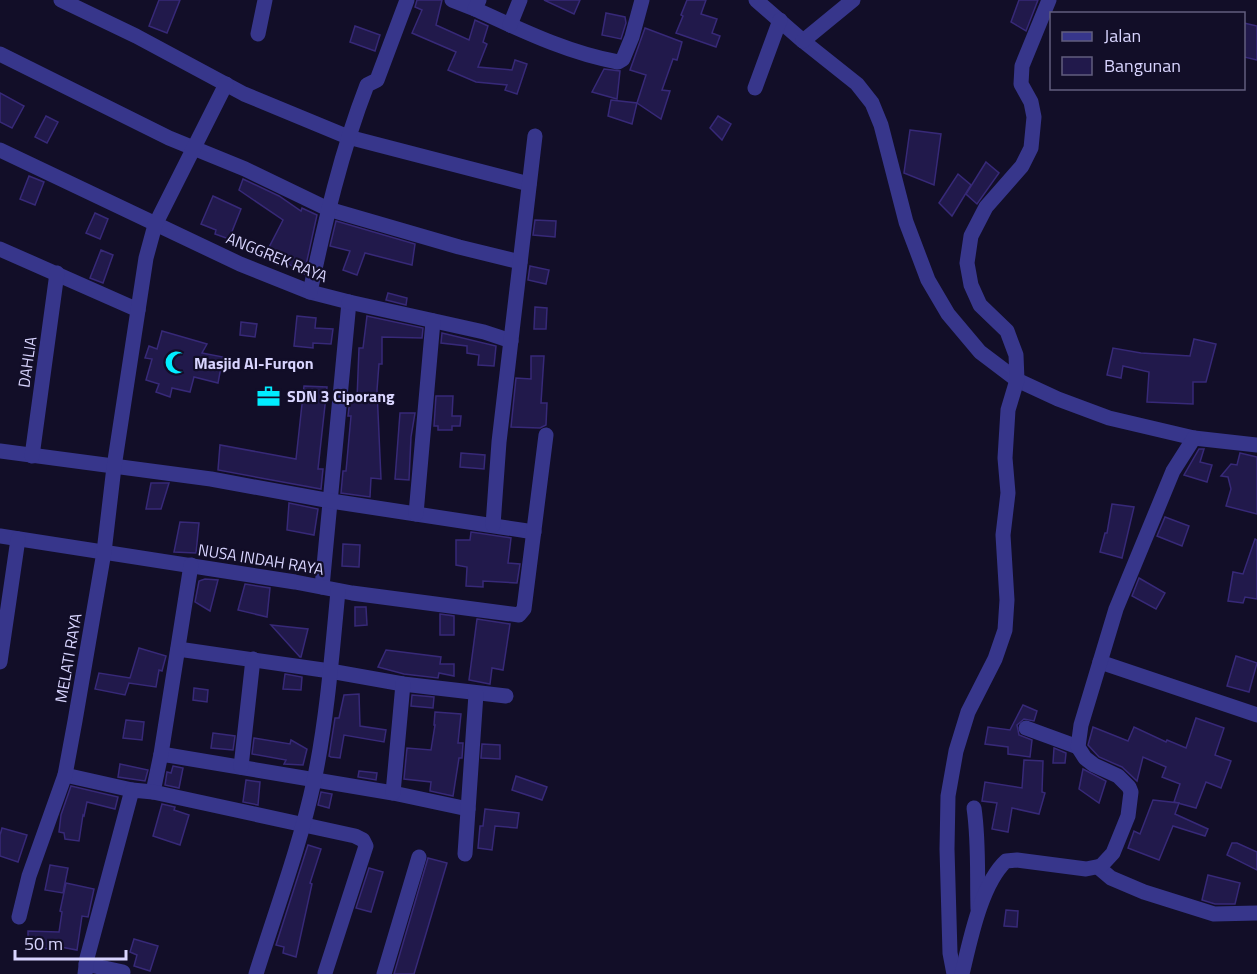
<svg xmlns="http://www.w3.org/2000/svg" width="1257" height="974" font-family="'Titillium Web',sans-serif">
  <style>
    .building { fill: #21194b; stroke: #372978; stroke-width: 1.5 }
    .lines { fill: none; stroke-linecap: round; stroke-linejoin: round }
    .minor { stroke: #37368b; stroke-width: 15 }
    .labels { text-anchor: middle; stroke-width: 4.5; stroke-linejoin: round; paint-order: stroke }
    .street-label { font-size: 16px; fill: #d9d5ff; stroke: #120e28 }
    .poi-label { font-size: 16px; font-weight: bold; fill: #d9d5ff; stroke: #120e28; text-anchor: start }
  </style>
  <rect width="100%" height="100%" fill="#120e28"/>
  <!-- building -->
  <g class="building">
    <polygon points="159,0 180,0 167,33 149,26"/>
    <polygon points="417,0 442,0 436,25 469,40 475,20 488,26 483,42 487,44 478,67 512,70 515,60 527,64 517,94 505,90 507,85 476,82 448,70 456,52 412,33 422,10 415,7"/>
    <polygon points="544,0 580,0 574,14"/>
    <polygon points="687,0 706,0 701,14 717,19 712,33 720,36 716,47 676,33 683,16 681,15"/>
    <polygon points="1019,0 1038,0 1026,31 1011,22"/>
    <polygon points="606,13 625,17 626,23 621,39 602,35"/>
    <polygon points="1244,23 1257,26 1257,60 1244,57"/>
    <polygon points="355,26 380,35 375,51 350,42"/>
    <polygon points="645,28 682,42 677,60 673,59 662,90 670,91 661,119 637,103 646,75 630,70"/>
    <polygon points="604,69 620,71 617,99 592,92"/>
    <polygon points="0,93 24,106 12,128 0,122"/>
    <polygon points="611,100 637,103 632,124 608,116"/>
    <polygon points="46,116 58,122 47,143 35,137"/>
    <polygon points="718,116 731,124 722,140 710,128"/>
    <polygon points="910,130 941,134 934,185 904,173"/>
    <polygon points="986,162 999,173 977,204 966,194"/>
    <polygon points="958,174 971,185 952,216 939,203"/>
    <polygon points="29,176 44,182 35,205 20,199"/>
    <polygon points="243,179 279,196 301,211 302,208 317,215 304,274 280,258 277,265 264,257 283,220 239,190"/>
    <polygon points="213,196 241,209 229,239 215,234 216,230 201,224"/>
    <polygon points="95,213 108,219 100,239 86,233"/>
    <polygon points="535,220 556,221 555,237 533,235"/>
    <polygon points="336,221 415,244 412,265 365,253 357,275 343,270 350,251 330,246"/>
    <polygon points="101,250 113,255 103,283 90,278"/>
    <polygon points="530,266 549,270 546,284 528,280"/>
    <polygon points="388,293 407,298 406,305 386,300"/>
    <polygon points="535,307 547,308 546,329 534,329"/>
    <polygon points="297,316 316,318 315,328 333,329 331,344 313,343 313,348 294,346"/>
    <polygon points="367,316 423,328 422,338 382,337 382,364 379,364 377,390 381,479 371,478 370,497 341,493 343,471 346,471 351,416 348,416 350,399 357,399 359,348 363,348"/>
    <polygon points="241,322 257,324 255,337 240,335"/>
    <polygon points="162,331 207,344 202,353 223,357 218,383 194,377 190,392 172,388 170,397 156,392 159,384 146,380 152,359 145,358 149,346 157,349"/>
    <polygon points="442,333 496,346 494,366 478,365 479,355 467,353 467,346 441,343"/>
    <polygon points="1194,339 1216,344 1206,382 1193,382 1193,404 1147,402 1149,372 1123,366 1121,378 1107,375 1113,348 1141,353 1190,356"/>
    <polygon points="531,356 544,356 541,403 547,403 546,425 540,428 511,427 516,378 531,379"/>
    <polygon points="304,386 327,387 318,469 323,469 321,489 218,470 220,445 296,459"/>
    <polygon points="436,396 453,396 452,416 461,416 460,426 452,426 452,430 438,430 438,426 434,426"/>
    <polygon points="400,413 415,413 411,437 409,480 395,479"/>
    <polygon points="1199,449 1204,449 1200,462 1212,465 1207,482 1184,475"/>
    <polygon points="461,453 485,455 484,469 460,467"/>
    <polygon points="1240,453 1257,457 1257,514 1226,506 1231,489 1228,477 1221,476 1231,464 1237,465"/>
    <polygon points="151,483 169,483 161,509 146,509"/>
    <polygon points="289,503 318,509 314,535 287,530"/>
    <polygon points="1112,504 1134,507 1122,558 1100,552 1105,533 1107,533"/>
    <polygon points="1165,517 1189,526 1182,546 1157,536"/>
    <polygon points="180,522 199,523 196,553 174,552"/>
    <polygon points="471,532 511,538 508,563 520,564 517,583 483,581 483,587 466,586 467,567 456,565 456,540 470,540"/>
    <polygon points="1255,539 1257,540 1257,599 1245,597 1243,603 1228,601 1233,572 1243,574"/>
    <polygon points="343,544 360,545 359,567 342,566"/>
    <polygon points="1139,578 1165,593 1156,609 1132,596"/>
    <polygon points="205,579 218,580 210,611 195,602 199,581"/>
    <polygon points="245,584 270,588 267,617 238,610"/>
    <polygon points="355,607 366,607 367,625 355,626"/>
    <polygon points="440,614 454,616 454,635 440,635"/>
    <polygon points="477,619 510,624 503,670 492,668 490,684 469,680"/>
    <polygon points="271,625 308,629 301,657 300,657"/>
    <polygon points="139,648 166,656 162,671 159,670 156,687 129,683 125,695 95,689 99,673 130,678"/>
    <polygon points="386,650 441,657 440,664 454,664 454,676 439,673 438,678 404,674 378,667"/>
    <polygon points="1236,656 1257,663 1249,692 1227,686"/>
    <polygon points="285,674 302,677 301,690 283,689"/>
    <polygon points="194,688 208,690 207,702 193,700"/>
    <polygon points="359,694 360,726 386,730 384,742 344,735 340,758 331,757 329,756 335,718 339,718 344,695"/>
    <polygon points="412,695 434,697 433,708 411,706"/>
    <polygon points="1023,705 1037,711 1034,721 1024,719 1017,725 1019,735 1032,740 1030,757 1008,754 1008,747 985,744 988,727 1010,730"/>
    <polygon points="435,712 461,714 458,743 463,743 462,758 459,758 453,796 430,791 431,782 404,779 407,748 431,750 435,725 434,725"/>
    <polygon points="1196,718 1224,728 1215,755 1231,761 1221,788 1206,782 1196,808 1174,802 1180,784 1162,777 1166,767 1143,757 1137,781 1122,767 1099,757 1088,745 1093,727 1128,741 1134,727 1166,742 1167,740 1186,748"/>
    <polygon points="126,720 144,722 142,740 123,738"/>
    <polygon points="213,733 235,736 233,750 211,748"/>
    <polygon points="254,738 290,744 291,740 307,749 303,765 284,764 286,760 252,754"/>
    <polygon points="482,744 500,745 500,759 481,758"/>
    <polygon points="1054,748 1066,753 1065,763 1053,763"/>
    <polygon points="1024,760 1043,761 1042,792 1045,793 1039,814 1012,808 1008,832 992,829 997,803 982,801 985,782 1022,788"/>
    <polygon points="120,764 148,770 145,781 118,777"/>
    <polygon points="173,766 183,768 179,788 165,785 167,772 171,773"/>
    <polygon points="1083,769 1106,781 1099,803 1079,789"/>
    <polygon points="359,771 377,773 376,780 358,777"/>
    <polygon points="516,776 547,787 542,800 512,790"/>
    <polygon points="246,780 260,782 258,805 243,802"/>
    <polygon points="71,786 118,797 115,809 87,802 84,816 83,815 79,841 65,839 64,833 59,832 61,815"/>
    <polygon points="321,792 332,794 329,808 318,805"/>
    <polygon points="1153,800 1179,803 1175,814 1208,829 1205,836 1173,826 1159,860 1128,848 1134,831 1140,834"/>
    <polygon points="162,804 175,807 174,810 189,815 180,845 153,836"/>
    <polygon points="485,809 519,813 517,828 495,826 492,850 478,848 480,826 483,826"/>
    <polygon points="2,828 27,835 18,862 0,856 0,835"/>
    <polygon points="1232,843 1237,843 1257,852 1257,870 1227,855"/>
    <polygon points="308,845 321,849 310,883 312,884 296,957 283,953 284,947 276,945"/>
    <polygon points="428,858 447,863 414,974 394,974"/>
    <polygon points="50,865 68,868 63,893 45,890"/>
    <polygon points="369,868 383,872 371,912 356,908"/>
    <polygon points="1208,875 1240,883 1235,904 1215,904 1202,900"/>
    <polygon points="66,883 94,889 88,917 82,916 77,950 55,946 55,949 28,948 28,931 59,932 62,912 60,911"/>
    <polygon points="1006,910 1018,911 1017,927 1004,926"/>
    <polygon points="134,939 158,946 150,971 134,966 137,955 130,952"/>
  </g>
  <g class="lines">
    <!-- minor -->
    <g class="minor">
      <polyline points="61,0 136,36 244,94 348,137 529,184"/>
      <polyline points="452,0 475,9"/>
      <path d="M479,0L475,9C521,30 568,53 618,62L623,59L632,37L642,0"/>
      <polyline points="756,0 803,41 857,84 872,103 881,125 906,222 928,280 948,314 980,352 1017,380 1058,399 1109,418 1194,438 1257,445"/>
      <polyline points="510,25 520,0"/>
      <polyline points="258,34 265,0"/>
      <polyline points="803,41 853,0"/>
      <polyline points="0,54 169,138 245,169 328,209 459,247 520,262"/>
      <polyline points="755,88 780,20"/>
      <polyline points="0,150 240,264 310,292 349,302 322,587"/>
      <polyline points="0,249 138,310"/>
      <path d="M310,292C325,222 341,152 367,85L377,80L407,0"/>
      <polyline points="349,302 484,332 511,341"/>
      <polyline points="0,451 211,479 331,501 534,532"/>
      <polyline points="32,456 57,273"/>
      <polyline points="416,514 433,321"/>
      <polyline points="493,525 499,442 535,136"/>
      <polyline points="0,536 295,582 352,593 519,615 524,609 546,435"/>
      <polyline points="178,649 330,671 403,684 506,696"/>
      <polyline points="0,662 18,539"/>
      <polyline points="1100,662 1257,715"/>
      <polyline points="1026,728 1078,747"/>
      <polyline points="161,754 393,793 468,809"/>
      <polyline points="241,767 253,659"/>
      <polyline points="65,775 132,790"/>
      <polyline points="153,792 161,754 191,565"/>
      <polyline points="393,793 403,684"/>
      <path d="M974,808C979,842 977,875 978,909"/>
      <polyline points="465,854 476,694"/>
      <polyline points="1098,867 1111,878 1144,892 1214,914 1257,913"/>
      <polyline points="19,917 29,876 65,775 75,721 104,552 114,467 146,258 155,225 226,84"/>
      <polyline points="86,964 123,972"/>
      <polyline points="85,974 87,958 132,790 153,792 355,836 363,840 366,846 325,973"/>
      <path d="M256,974C276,910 300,846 314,781C327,719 332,654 338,591"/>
      <polyline points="384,974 419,857"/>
      <polyline points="954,974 950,953 947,849 948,796 956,751 968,712 995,659 1005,630 1007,600 1003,535 1008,493 1005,458 1008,410 1017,380 1016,355 1007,331 980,305 971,285 967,263 971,236 986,207 1022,166 1031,148 1034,117 1031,102 1021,84 1022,66 1049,0"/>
      <path d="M962,974C970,941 981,884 1006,861L1017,860L1086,869L1101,866L1113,853L1128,816L1131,792L1129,787L1118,776L1094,765L1085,758L1078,747L1081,725L1116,609L1173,471L1194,438"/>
    </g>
  </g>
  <!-- icons -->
  <defs>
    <symbol id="mosque-bare" viewBox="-9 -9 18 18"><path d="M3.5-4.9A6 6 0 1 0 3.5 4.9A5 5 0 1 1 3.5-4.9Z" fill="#01edff" stroke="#120e28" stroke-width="2.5" paint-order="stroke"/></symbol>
    <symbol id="office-bare" viewBox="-9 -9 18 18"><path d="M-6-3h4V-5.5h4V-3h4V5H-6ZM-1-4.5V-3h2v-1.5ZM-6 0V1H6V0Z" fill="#01edff" stroke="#120e28" stroke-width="2.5" paint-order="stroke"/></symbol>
  </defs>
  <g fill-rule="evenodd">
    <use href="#mosque-bare" x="160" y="346" width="33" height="33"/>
    <use href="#office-bare" x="252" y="380" width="33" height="33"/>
  </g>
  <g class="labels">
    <!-- street labels -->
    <g class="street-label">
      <text transform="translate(277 257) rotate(22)" y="6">ANGGREK RAYA</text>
      <text transform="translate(27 362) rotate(-82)" y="6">DAHLIA</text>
      <text transform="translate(261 559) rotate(9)" y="6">NUSA INDAH RAYA</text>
      <text transform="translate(68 658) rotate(-80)" y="6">MELATI RAYA</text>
    </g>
    <!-- poi labels -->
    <g class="poi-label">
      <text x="194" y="369">Masjid Al-Furqon</text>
      <text x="287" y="402">SDN 3 Ciporang</text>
    </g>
  </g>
  <!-- legend -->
  <rect x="1050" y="12" width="195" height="78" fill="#120e28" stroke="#625e7e" stroke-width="1.5"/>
  <rect x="1062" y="32" width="30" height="9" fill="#37368b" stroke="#625e7e" stroke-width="1.5"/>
  <text x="1104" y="42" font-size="18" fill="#d9d5ff">Jalan</text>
  <rect x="1062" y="57" width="30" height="18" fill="#21194b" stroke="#625e7e" stroke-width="1.5"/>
  <text x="1104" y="72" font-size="18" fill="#d9d5ff">Bangunan</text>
  <!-- scale -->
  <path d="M15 950v9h111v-9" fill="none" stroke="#d9d5ff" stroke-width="3"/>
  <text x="24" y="950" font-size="18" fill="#d9d5ff" stroke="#120e28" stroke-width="4.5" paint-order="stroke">50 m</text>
</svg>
